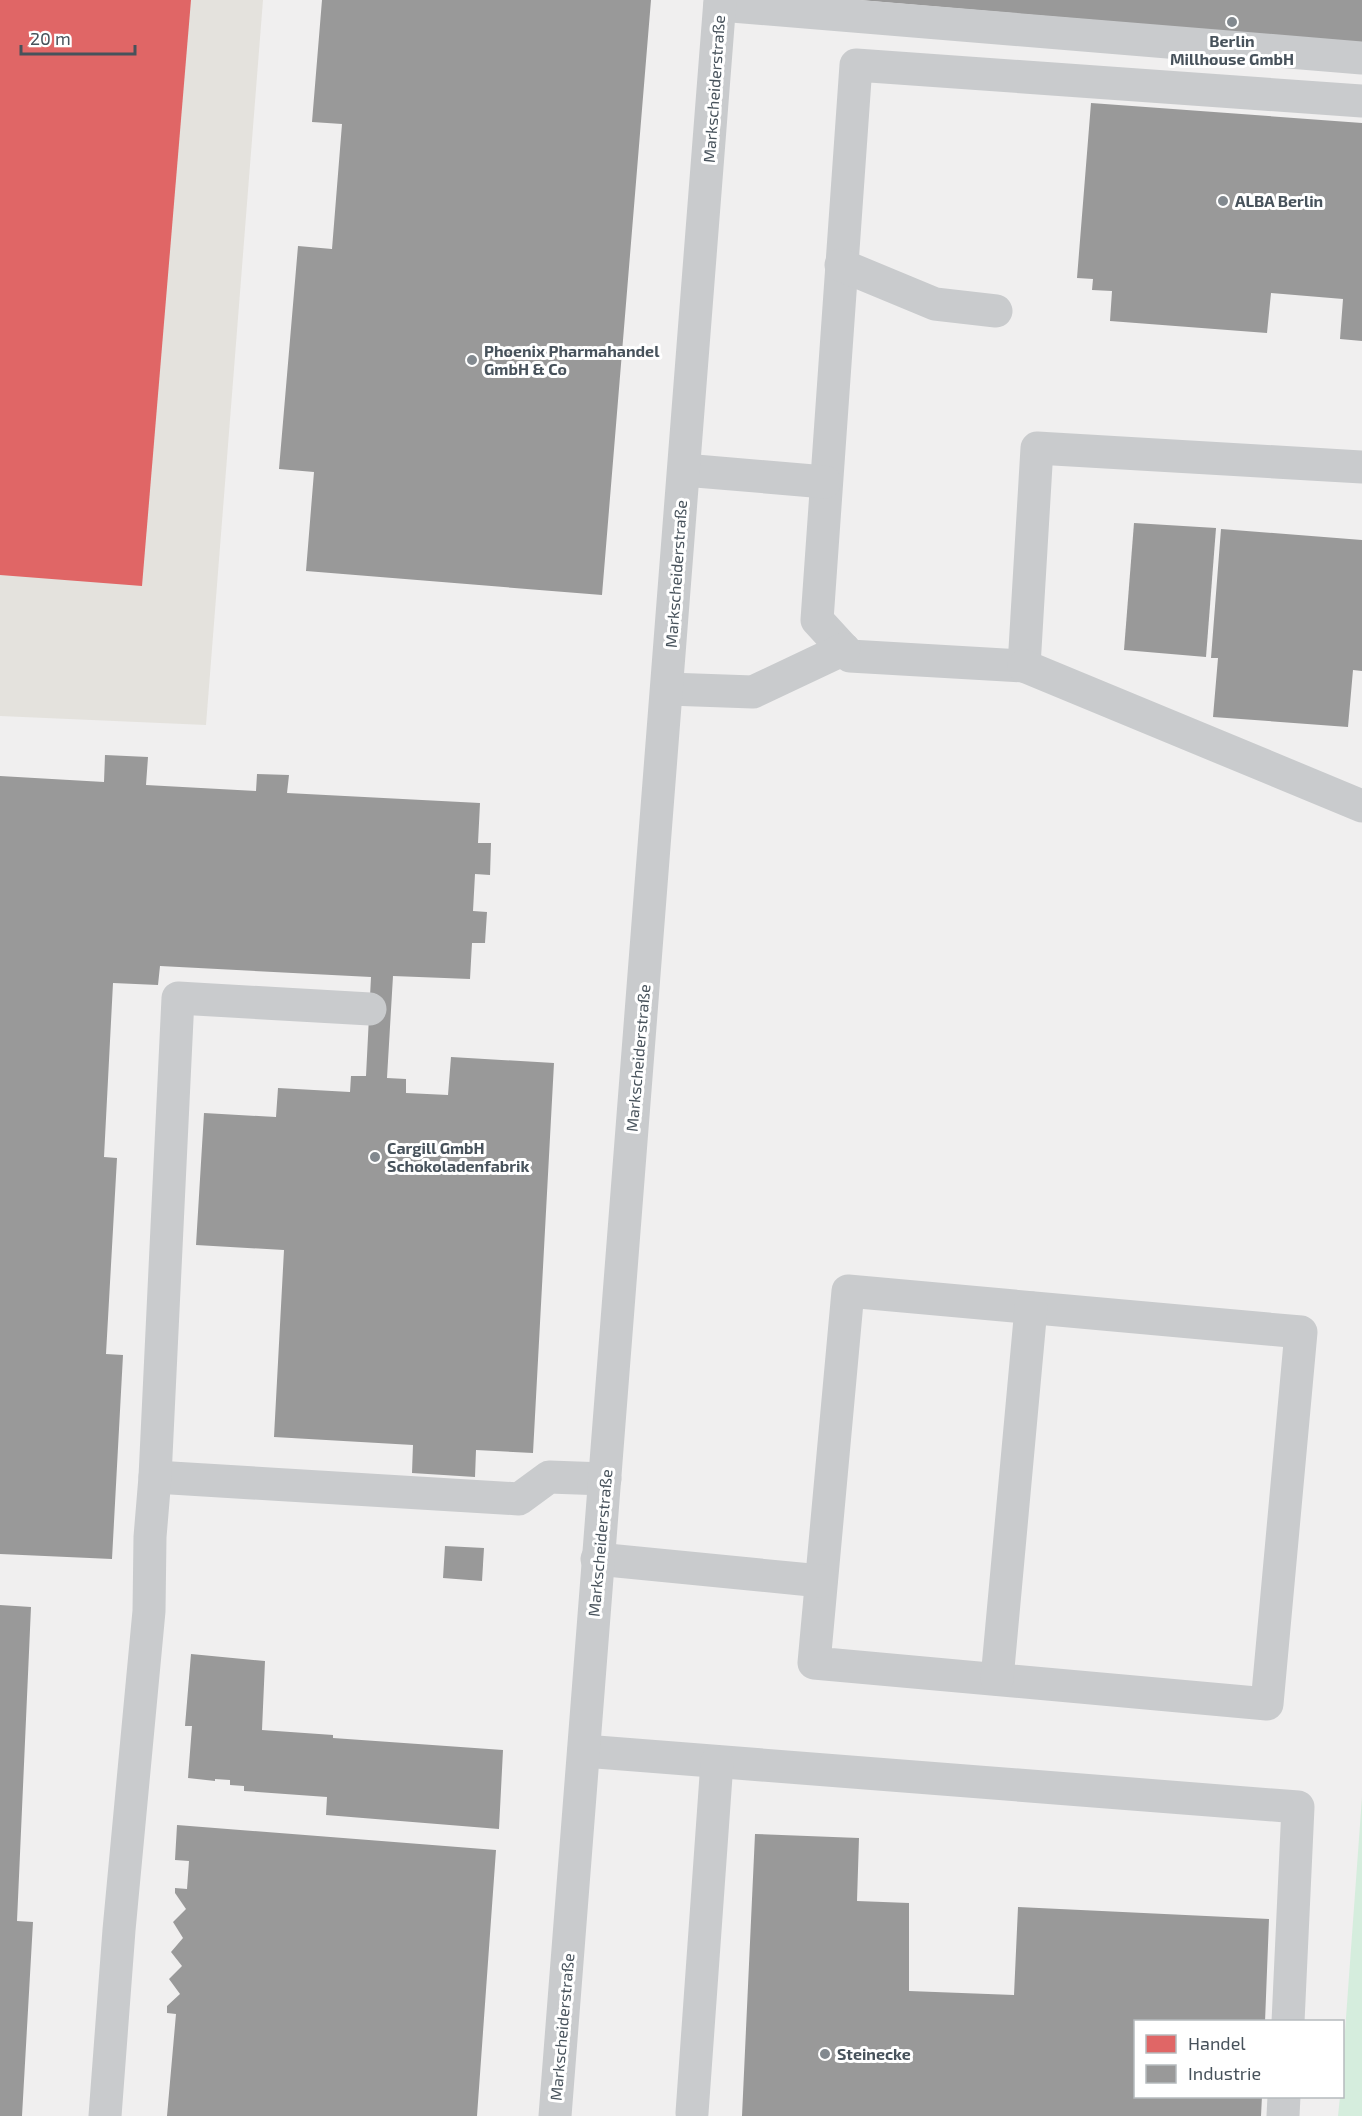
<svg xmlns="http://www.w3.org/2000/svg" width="1362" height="2116" font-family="'Exo 2',sans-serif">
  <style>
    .commercial { fill: #e4e2dd }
    .green { fill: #d5eddd }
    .shops { fill: #e06666 }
    .industry { fill: #999 }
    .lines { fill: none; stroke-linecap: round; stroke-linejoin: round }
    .minor { stroke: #c9cbcd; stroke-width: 33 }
    .poi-dot { fill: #82898f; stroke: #fff; stroke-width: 2 }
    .labels { text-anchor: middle; stroke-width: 6; stroke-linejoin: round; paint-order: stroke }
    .poi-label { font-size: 16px; font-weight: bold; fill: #47525b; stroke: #fff; text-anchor: start }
    .street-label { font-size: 16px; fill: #47525b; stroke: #fff }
  </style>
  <rect width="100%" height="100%" fill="#f0efef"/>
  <!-- commercial -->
  <polygon class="commercial" points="0,0 263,0 206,725 0,716"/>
  <!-- green -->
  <polygon class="green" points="1362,1797 1362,2116 1338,2116 1340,2097 1342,2096 1343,2059"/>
  <!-- shops -->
  <polygon class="shops" points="0,0 191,0 142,586 0,575"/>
  <!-- industry -->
  <g class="industry">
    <polygon points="322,0 651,0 602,595 306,571 314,472 279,469 298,246 332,249 342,124 312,122"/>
    <polygon points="859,0 1362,0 1362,43"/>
    <polygon points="1091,103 1362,123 1362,341 1340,339 1343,299 1271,293 1267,333 1110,321 1112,291 1092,290 1093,279 1077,278"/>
    <polygon points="1134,523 1216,528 1206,657 1124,650"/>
    <polygon points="1221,529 1362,540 1362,671 1353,670 1348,727 1213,717 1218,658 1211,658"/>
    <polygon points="105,755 148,757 146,785 256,791 257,774 289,775 287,793 480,803 478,843 491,843 490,875 475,874 473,911 487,912 485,943 472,943 470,979 393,976 387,1078 406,1079 406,1093 448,1095 451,1057 554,1063 533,1453 476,1450 475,1477 412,1473 413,1445 274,1437 284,1250 196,1245 204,1113 276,1117 278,1088 350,1092 351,1076 366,1076 371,977 160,966 158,985 113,983 104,1157 117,1158 106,1354 123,1355 112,1559 0,1554 0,776 104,782"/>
    <polygon points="445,1546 484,1548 482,1581 443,1578"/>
    <polygon points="0,1605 31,1607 17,1921 33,1922 22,2116 0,2116"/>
    <polygon points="191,1654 265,1661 262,1730 333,1735 333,1738 503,1750 499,1829 326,1815 327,1797 244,1791 244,1786 230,1785 230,1780 215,1779 215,1781 188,1778 192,1726 185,1726"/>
    <polygon points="177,1825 496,1850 477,2116 167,2116 176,2014 167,2013 167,2006 180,1994 169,1979 182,1966 171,1952 183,1938 173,1922 186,1909 175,1893 175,1888 187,1889 189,1861 175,1860"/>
    <polygon points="755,1834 859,1838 857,1901 909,1903 909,1991 1014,1995 1018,1907 1269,1919 1265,2022 1136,2022 1136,2096 1262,2096 1261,2116 742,2116"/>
  </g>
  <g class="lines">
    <!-- minor -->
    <g class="minor">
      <polyline points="720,5 1362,58"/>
      <polyline points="1362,101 856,65 817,620 850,656 1024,666 1037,448 1362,467"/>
      <polyline points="841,265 935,304 996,311"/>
      <polyline points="684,470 825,482"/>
      <polyline points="1024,666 1362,806"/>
      <polyline points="668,689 753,692 844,649"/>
      <polygon points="848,1291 1301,1332 1267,1704 814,1663"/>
      <polyline points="155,1477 519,1499 549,1477 605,1479"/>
      <polyline points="597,1559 821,1581"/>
      <polyline points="997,1679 1031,1308"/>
      <polyline points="584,1751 1298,1807 1288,2022"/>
      <polyline points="692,2113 717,1762"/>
      <polyline points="105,2116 119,1930 149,1611 150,1537 155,1477 178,998 370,1009"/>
      <polyline points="555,2116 720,0"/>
      <polyline points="1283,2116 1284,2096"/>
    </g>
  </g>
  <!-- markers -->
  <g class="poi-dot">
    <circle cx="1232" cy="22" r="6"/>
    <circle cx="1223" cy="201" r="6"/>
    <circle cx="472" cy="360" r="6"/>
    <circle cx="375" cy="1157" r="6"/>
    <circle cx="825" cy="2054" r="6"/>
  </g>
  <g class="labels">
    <!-- poi labels -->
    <g class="poi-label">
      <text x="1232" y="47" text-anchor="middle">Berlin<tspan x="1232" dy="18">Millhouse GmbH</tspan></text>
      <text x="1235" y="207">ALBA Berlin</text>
      <text x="484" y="357">Phoenix Pharmahandel<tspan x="484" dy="18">GmbH &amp; Co</tspan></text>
      <text x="387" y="1154">Cargill GmbH<tspan x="387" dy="18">Schokoladenfabrik</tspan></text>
      <text x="837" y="2060">Steinecke</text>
    </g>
    <!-- street labels -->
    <g class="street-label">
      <text transform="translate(714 89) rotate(-86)" y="6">Markscheiderstraße</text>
      <text transform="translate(676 574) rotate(-86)" y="6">Markscheiderstraße</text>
      <text transform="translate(638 1058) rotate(-85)" y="6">Markscheiderstraße</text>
      <text transform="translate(600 1543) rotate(-85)" y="6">Markscheiderstraße</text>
      <text transform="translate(562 2027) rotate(-85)" y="6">Markscheiderstraße</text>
    </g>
  </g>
  <!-- legend -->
  <rect x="1134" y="2020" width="210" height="78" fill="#ffffff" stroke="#b5babd" stroke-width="1.5"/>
  <rect x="1146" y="2035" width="30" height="18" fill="#e06666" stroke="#b5babd" stroke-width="1.5"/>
  <text x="1188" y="2050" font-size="18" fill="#47525b">Handel</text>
  <rect x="1146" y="2065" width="30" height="18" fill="#999999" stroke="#b5babd" stroke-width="1.5"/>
  <text x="1188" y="2080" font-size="18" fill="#47525b">Industrie</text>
  <!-- scale -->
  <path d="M21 45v9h114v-9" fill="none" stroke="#47525b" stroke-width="3"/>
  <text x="30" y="45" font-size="18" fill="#47525b" stroke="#ffffff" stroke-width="4.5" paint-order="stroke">20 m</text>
</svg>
